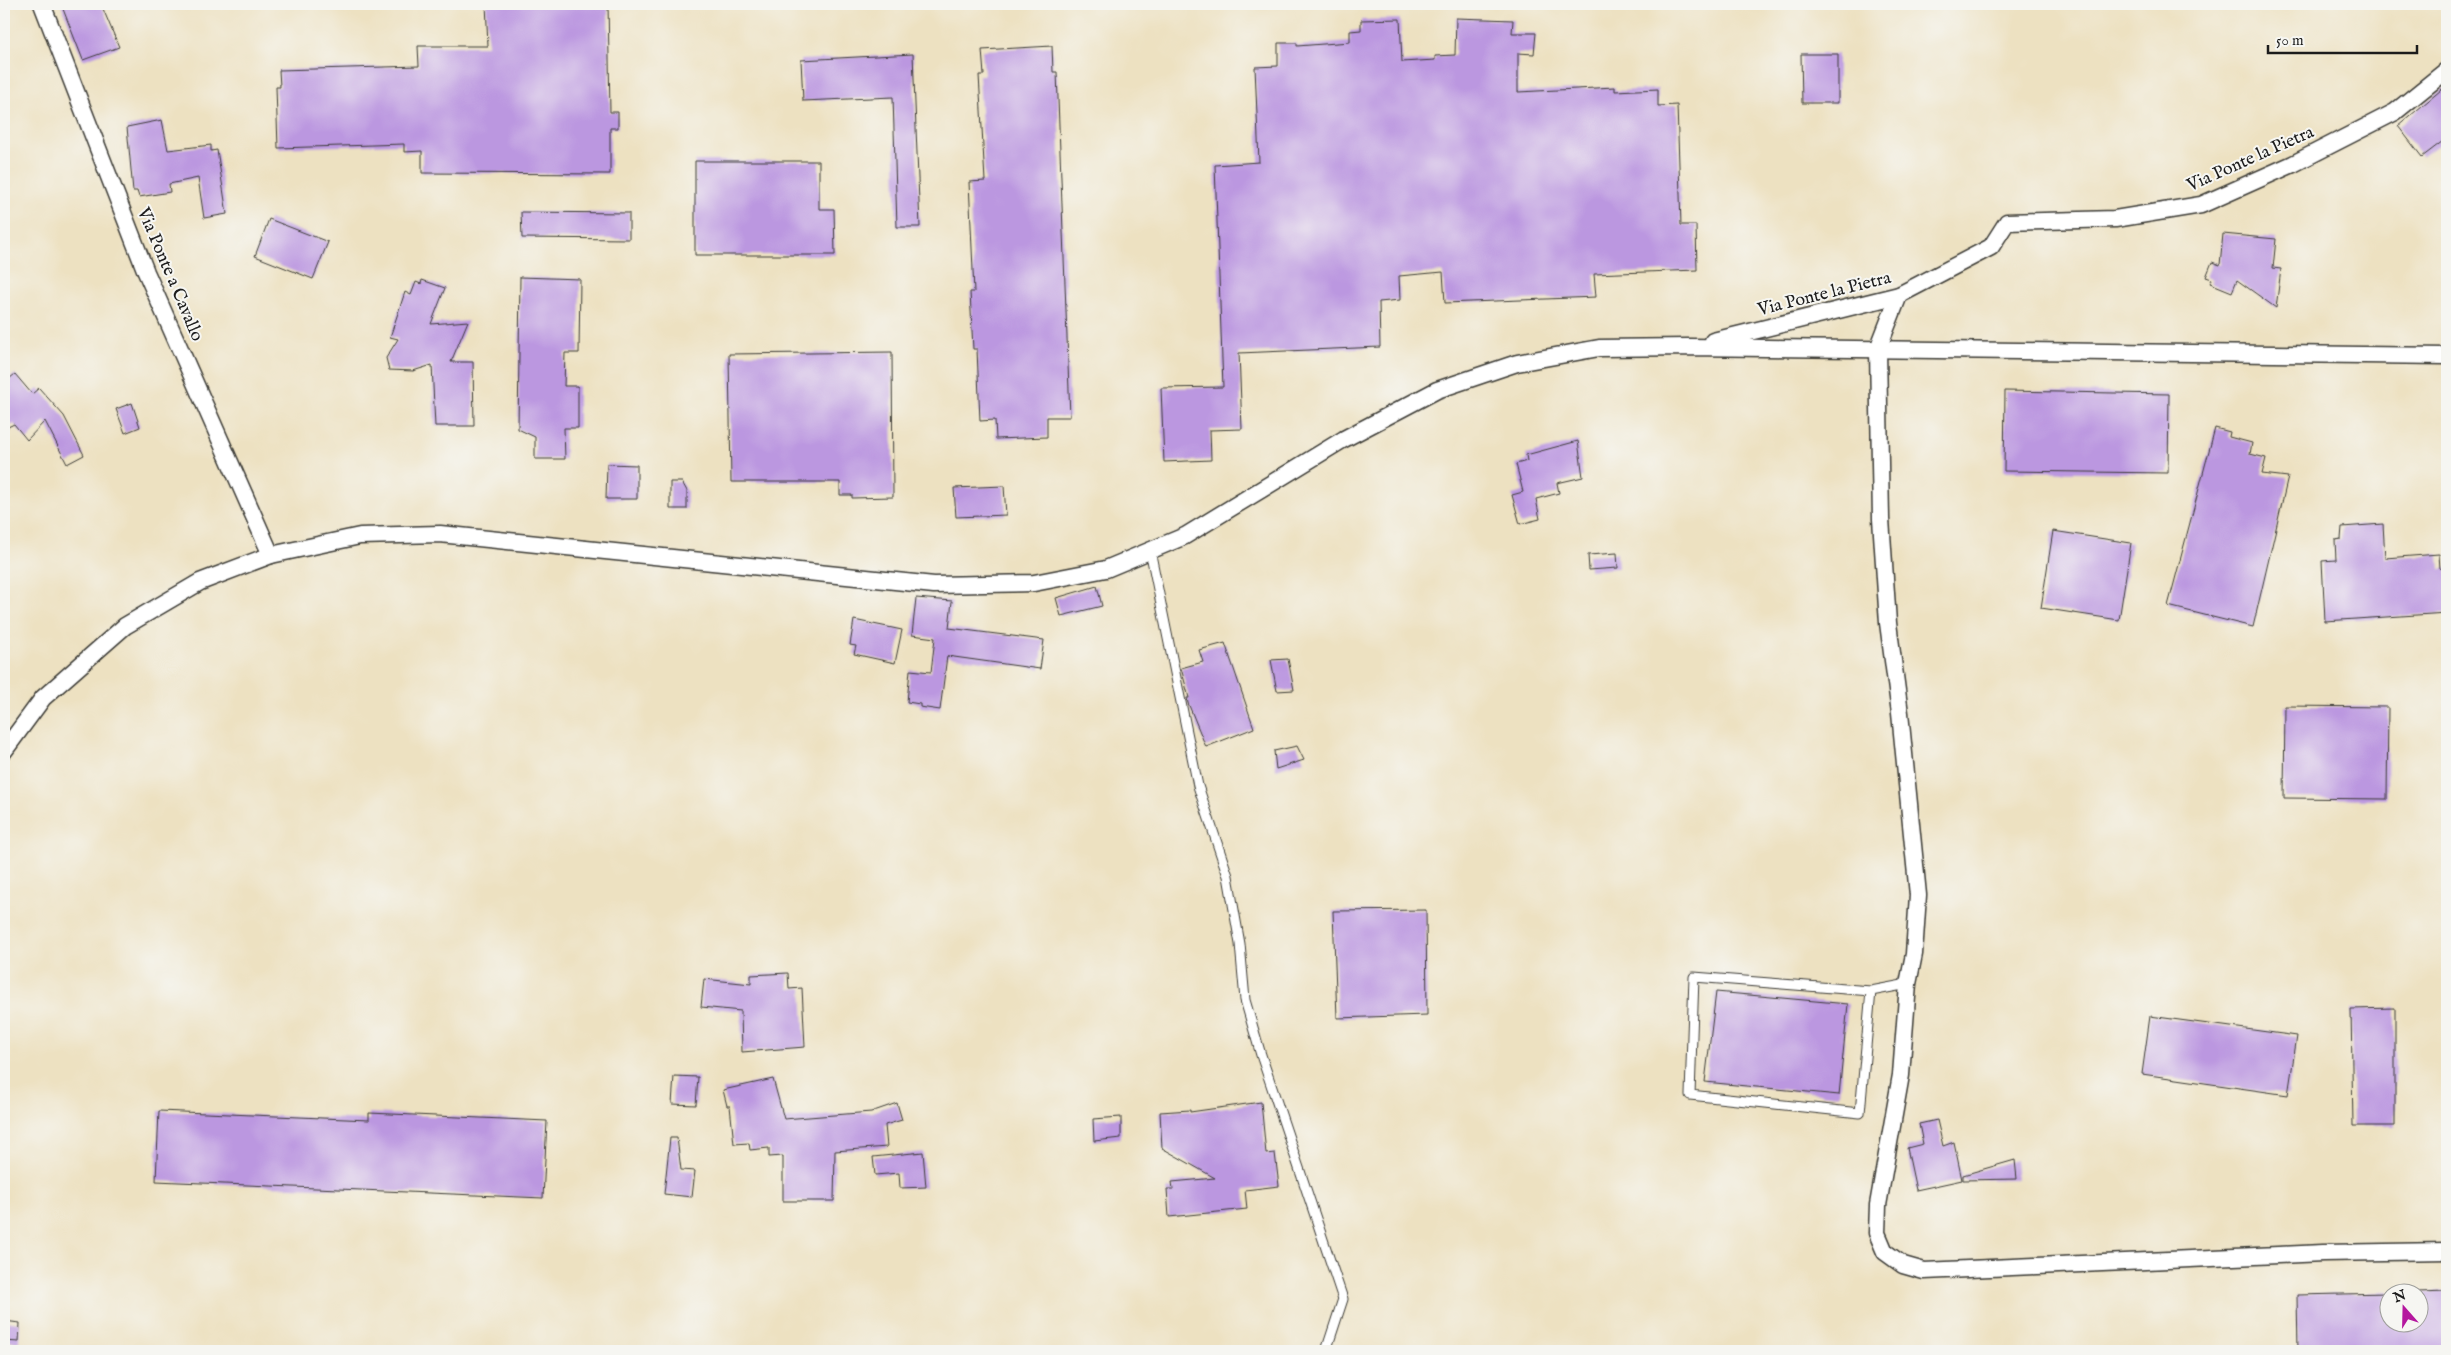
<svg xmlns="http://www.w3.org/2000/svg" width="2451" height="1355" font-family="'IM FELL English',serif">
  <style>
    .building { fill: #bb97e0 }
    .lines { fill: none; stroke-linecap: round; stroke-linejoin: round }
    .service-casing { stroke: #3b3a35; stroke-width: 11 }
    .minor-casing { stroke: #3b3a35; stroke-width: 19 }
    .service { stroke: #fff; stroke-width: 9 }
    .minor { stroke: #fff; stroke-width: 16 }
    .labels { text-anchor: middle; stroke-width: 4; stroke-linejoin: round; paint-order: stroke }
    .street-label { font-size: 18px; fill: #1c1c1c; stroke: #f6f6f2 }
  </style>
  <rect width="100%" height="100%" fill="#f6f6f2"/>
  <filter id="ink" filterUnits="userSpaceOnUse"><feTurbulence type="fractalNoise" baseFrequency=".02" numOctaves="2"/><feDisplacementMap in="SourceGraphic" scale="10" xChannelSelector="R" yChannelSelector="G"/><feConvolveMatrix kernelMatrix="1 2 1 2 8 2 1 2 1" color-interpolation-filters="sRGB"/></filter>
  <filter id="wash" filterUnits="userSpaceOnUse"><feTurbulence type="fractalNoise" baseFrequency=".0096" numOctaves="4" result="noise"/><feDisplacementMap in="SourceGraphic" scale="20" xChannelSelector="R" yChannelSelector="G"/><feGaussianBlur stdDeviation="1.12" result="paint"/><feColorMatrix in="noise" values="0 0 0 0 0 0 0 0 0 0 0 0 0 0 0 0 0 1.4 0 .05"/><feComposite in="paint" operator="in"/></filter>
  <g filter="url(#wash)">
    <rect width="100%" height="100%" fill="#ede1c1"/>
    <g id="blocks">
      <!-- building -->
      <g class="building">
        <polygon points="61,4 101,4 119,47 83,60"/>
        <polygon points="486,4 608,4 610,112 618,112 618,128 610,128 610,174 422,173 422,151 404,152 404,144 278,148 276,87 280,87 279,70 419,66 418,46 488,46"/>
        <polygon points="1456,18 1513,20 1512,33 1536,33 1534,54 1518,53 1518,92 1615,87 1615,91 1658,89 1658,106 1677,105 1681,225 1696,225 1697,270 1594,274 1596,297 1445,303 1443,272 1399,276 1400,300 1379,302 1380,347 1239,353 1242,429 1210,430 1211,460 1164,462 1161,388 1223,387 1215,165 1259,162 1255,67 1278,66 1278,43 1297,43 1297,46 1350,42 1350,31 1361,30 1361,20 1400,19 1402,62 1435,60 1435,56 1455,55"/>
        <polygon points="1052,46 1053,72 1057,72 1070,417 1047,417 1047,437 996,439 995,420 980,421 977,349 973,349 970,292 974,292 969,182 985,181 979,75 984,75 982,50"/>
        <polygon points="913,54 920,227 897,227 893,97 803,101 801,60"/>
        <polygon points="1801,54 1838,54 1838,103 1802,103"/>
        <polygon points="2447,85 2447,138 2422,157 2398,126"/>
        <polygon points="162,120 168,150 211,145 211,151 217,150 227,214 204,218 198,178 169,184 170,192 139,197 137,191 133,191 127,127"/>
        <polygon points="695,161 819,161 819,209 834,209 835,255 695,255"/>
        <polygon points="521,212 629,213 629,239 522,238"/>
        <polygon points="269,219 328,242 313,279 255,256"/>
        <polygon points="2223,234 2276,239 2273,268 2281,269 2276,308 2237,280 2232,292 2210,283 2212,279 2206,277 2212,262 2220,265"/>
        <polygon points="520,277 580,279 579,353 565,353 564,386 578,386 578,428 564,428 565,459 535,459 535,437 518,429"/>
        <polygon points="422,280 445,288 431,324 468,321 451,362 473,362 474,426 435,426 432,365 413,371 389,370 386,358 398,339 390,337 405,292 411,295 416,282 421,284"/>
        <polygon points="892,352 893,497 852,498 852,495 840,495 840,482 731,482 729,354"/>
        <polygon points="15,374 32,394 39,388 64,416 84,455 67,464 45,421 27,440 14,424 4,429 4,383"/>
        <polygon points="2005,391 2169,394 2168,473 2004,471"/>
        <polygon points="132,403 140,427 125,433 116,409"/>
        <polygon points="2215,428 2230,432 2229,437 2252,443 2250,454 2266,458 2262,474 2288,477 2253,627 2168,606"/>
        <polygon points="1578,441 1583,477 1557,483 1559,493 1536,499 1540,519 1520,524 1512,495 1523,492 1516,464 1527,461 1526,455"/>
        <polygon points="607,464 637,465 637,499 606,499"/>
        <polygon points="670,482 682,482 687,491 687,509 670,509"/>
        <polygon points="1004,486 1006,515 956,517 954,488"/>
        <polygon points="2383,524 2385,558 2439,554 2440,569 2447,568 2447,613 2325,621 2322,561 2336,560 2335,540 2341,539 2342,527"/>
        <polygon points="2053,531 2131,543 2119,620 2041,608"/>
        <polygon points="1617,553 1618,568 1589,570 1588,555"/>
        <polygon points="1097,586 1102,606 1061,616 1056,598"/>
        <polygon points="916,598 952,601 949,628 1044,640 1040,669 947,656 940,710 920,707 920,704 907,702 910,670 931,672 935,638 912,635"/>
        <polygon points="854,620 902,630 895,663 854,654 856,646 850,645"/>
        <polygon points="1225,643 1254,728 1206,747 1188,703 1187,698 1189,698 1181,668 1203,662 1199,650"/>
        <polygon points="1288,659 1294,690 1277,691 1271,660"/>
        <polygon points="2285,706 2388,707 2387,799 2284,798"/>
        <polygon points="1297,746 1304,760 1276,769 1274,751"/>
        <polygon points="1426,910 1427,1015 1337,1018 1333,911"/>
        <polygon points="788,973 789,989 802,988 805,1047 742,1052 741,1011 701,1007 704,979 751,984 751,975"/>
        <polygon points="1716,992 1848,1004 1839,1095 1705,1082"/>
        <polygon points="2395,1008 2395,1126 2353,1126 2351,1009"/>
        <polygon points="2150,1016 2297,1036 2288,1095 2142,1074"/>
        <polygon points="674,1076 698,1077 696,1105 672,1104"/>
        <polygon points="773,1079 784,1119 871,1112 897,1103 902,1120 885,1125 887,1147 835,1151 834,1201 783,1201 783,1156 769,1157 769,1148 750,1150 749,1143 734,1144 730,1106 727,1106 723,1090"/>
        <polygon points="1261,1102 1266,1154 1275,1153 1279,1186 1245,1190 1247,1209 1169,1217 1167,1189 1173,1189 1172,1182 1215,1178 1162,1148 1160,1112 1190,1110 1190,1112"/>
        <polygon points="159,1111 369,1120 369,1113 547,1121 543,1198 156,1181"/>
        <polygon points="1121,1117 1121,1138 1094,1141 1093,1119"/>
        <polygon points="1937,1120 1943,1146 1954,1142 1962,1180 1916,1190 1907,1148 1923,1144 1919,1124"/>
        <polygon points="670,1138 677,1138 681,1170 695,1171 692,1197 664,1194"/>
        <polygon points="923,1152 926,1187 900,1188 899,1173 875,1175 873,1157"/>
        <polygon points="2015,1160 2017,1179 1963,1180 1963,1175"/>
        <polygon points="2447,1291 2447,1351 2298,1351 2297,1295 2388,1293 2388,1322 2418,1322 2418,1292"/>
        <polygon points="4,1321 20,1323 19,1342 4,1341"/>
      </g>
    </g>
  </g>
  <g filter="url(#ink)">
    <use href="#blocks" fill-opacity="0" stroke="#3b3a35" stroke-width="1"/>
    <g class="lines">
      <defs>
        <g id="service">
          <polyline points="1150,550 1198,786 1228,876 1240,944 1245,1000 1261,1055 1343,1299 1326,1351"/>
          <polyline points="1871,991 1860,1113 1690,1095 1694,977 1871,991 1908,984"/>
        </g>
        <g id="minor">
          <polyline points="42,4 146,272 271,555"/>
          <polyline points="1899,295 1878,349 1881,519 1888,623 1900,713 1918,895 1914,954 1908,984 1901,1075 1878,1205 1877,1233 1885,1252 1903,1265 1924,1271 2323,1253 2447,1251"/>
          <polyline points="1713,341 1899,295 1991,247 2007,222 2115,219 2201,205 2293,164 2395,112 2447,70"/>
          <polyline points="4,751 43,698 125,626 200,582 271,555 360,536 440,534 934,585 1034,583 1106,569 1185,536 1344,439 1437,390 1517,363 1599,348 1689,347 2447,356"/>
        </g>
      </defs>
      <!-- service casing -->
      <use href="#service" class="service-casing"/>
      <!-- minor casing -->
      <use href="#minor" class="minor-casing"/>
      <!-- service -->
      <use href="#service" class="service"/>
      <!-- minor -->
      <use href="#minor" class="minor"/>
    </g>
  </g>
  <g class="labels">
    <!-- street labels -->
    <g class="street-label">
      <text transform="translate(2250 158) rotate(-24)" y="6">Via Ponte la Pietra</text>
      <text transform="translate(171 274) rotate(67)" y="6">Via Ponte a Cavallo</text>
      <text transform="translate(1824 293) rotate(-14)" y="6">Via Ponte la Pietra</text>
    </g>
  </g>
  <!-- margin -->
  <rect width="2451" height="1355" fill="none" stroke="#f6f6f2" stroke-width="20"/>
  <!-- north arrow -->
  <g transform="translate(2404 1308) rotate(340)"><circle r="24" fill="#f6f6f2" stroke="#9f9f9c"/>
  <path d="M0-4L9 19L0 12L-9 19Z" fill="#b5179e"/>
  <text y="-8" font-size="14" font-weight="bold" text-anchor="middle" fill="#1c1c1c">N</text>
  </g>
  <!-- scale -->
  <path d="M2268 45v8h149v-8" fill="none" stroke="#1c1c1c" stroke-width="2.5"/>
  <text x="2276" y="45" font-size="15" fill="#1c1c1c" stroke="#f6f6f2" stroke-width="4" paint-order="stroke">50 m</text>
</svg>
